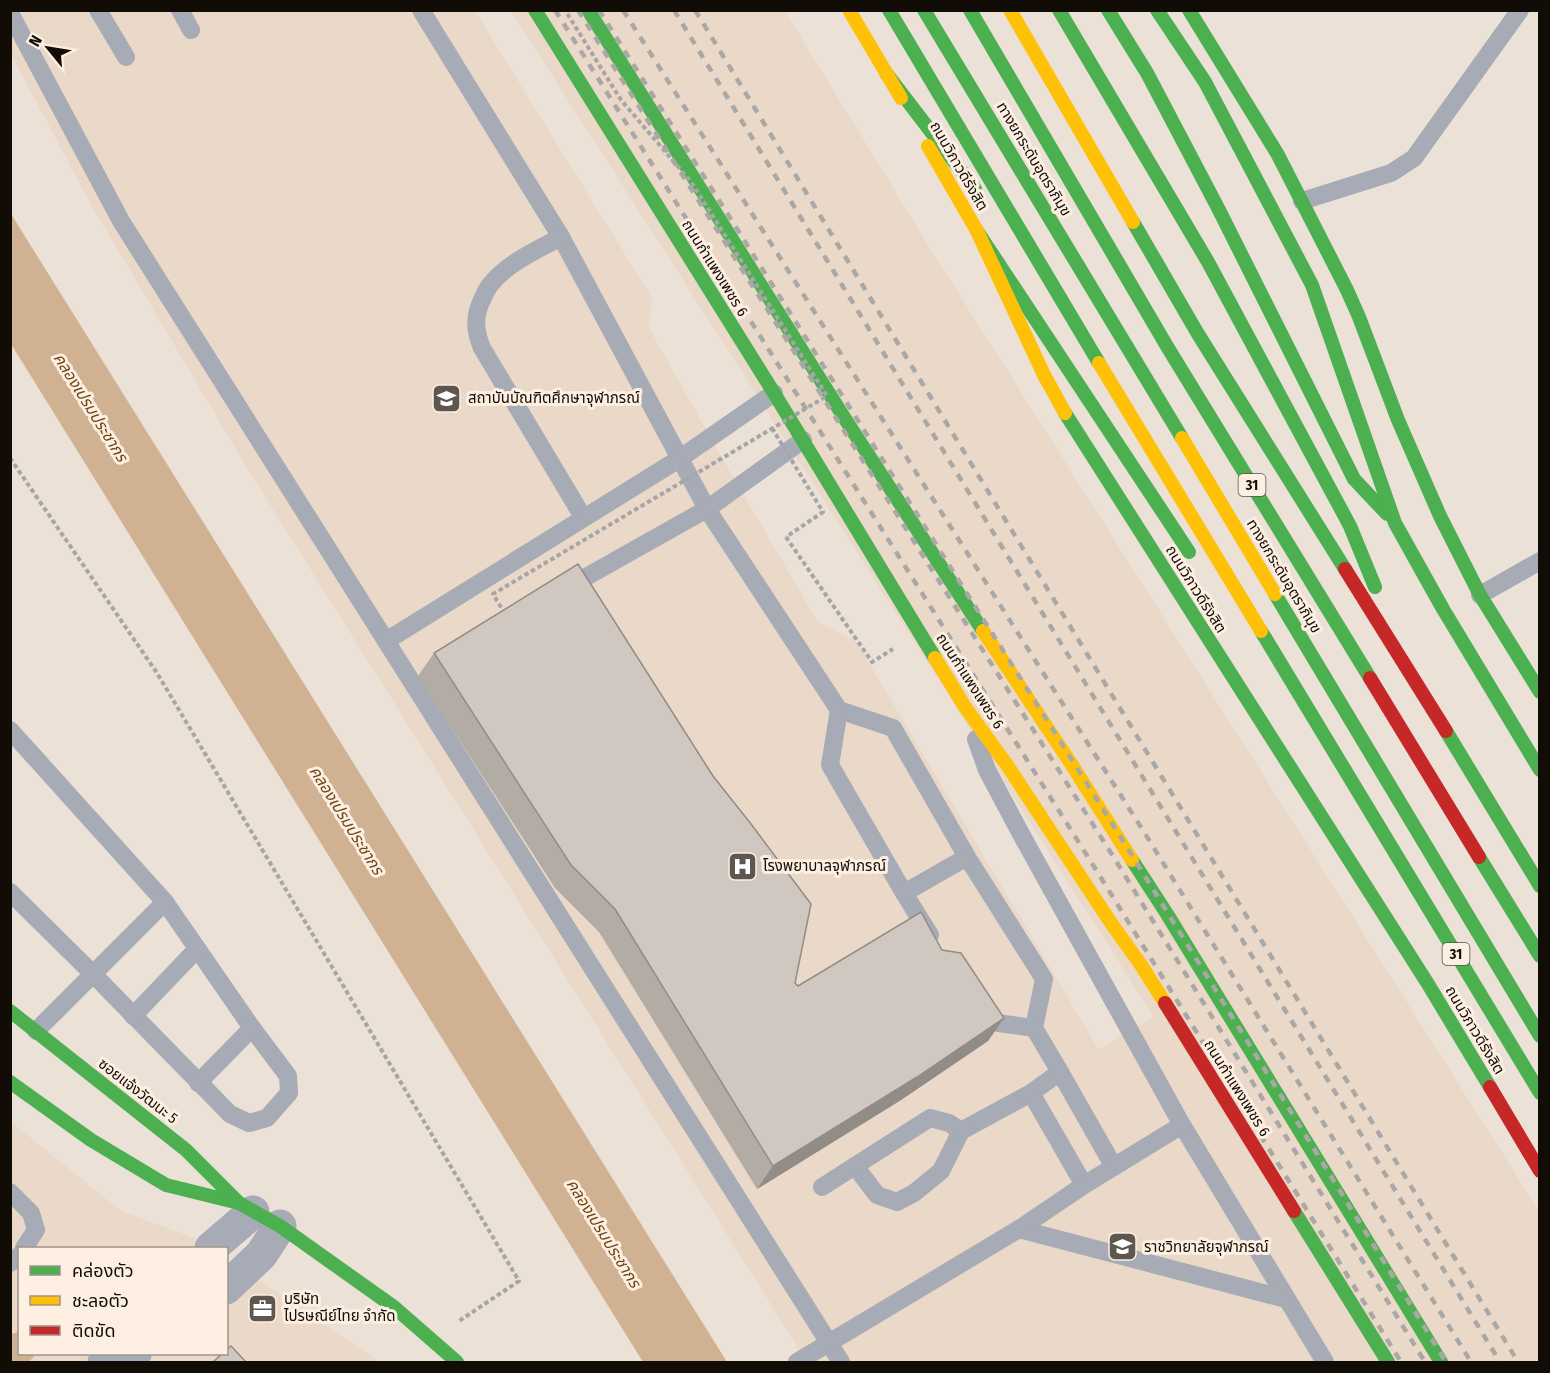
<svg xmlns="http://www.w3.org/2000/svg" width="1550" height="1373" font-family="'Fira Sans Condensed','Noto Sans Thai',sans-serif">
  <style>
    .built { fill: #ead9c8 }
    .water { fill: #d0b192 }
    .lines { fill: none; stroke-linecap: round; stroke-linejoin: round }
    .canal { stroke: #d0b192; stroke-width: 32 }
    .path { stroke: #a6a6a8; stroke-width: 4; stroke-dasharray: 4.5 3; stroke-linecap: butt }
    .lane { stroke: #a6abb5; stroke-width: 18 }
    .street { stroke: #a6abb5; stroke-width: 33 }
    .fast { stroke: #4caf50; stroke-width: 14 }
    .slow { stroke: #ffc107; stroke-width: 14 }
    .jam { stroke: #c62828; stroke-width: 14 }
    .rail { stroke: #aaa8a6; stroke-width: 4.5; stroke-dasharray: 8 8; stroke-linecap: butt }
    .path-bridge { stroke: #a6a6a8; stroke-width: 4; stroke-dasharray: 4.5 3; stroke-linecap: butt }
    .wall { fill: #b3aca5 }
    .shaded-wall { fill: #928c86 }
    .building { fill: #d0c8c0; stroke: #928c86; stroke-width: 1.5 }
    .labels { text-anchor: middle; stroke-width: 6; stroke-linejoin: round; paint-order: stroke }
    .shield { fill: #fdefe1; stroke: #585048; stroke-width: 1.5 }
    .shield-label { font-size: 14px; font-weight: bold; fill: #120c07 }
    .street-label { font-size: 15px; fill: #120c07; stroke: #fdefe1 }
    .poi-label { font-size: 15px; fill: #120c07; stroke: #fdefe1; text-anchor: start }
    .water-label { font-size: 16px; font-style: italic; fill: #6c4515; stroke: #fdefe1 }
  </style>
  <rect width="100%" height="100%" fill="#ebe1d7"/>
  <!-- built -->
  <g class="built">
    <polygon points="10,11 475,11 652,298 649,328 728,468 818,622 856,641 1099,1050 1154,1017 511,11 785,11 933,253 1539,1211 1539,1362 807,1362 247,468 89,201 11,54"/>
    <polygon points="10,1121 121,1211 194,1238 210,1248 20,1248 20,1354 226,1354 227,1259 369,1354 378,1362 11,1362"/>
  </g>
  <!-- water -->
  <polygon class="water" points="11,214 727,1362 643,1362 11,344"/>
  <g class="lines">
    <!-- canal -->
    <polyline class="canal" points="10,1356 20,1348"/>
    <!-- path -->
    <g class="path">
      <polyline points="10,458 157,673 519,1281 459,1321"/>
      <polyline points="786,537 872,662 893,649"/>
    </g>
    <!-- lane -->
    <g class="lane">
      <polyline points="98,10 126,57"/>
      <polyline points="180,10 191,30"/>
      <polyline points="421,10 561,237 707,509 839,710 893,728 967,857 1044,979 1034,1028 1060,1072 1031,1093 961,1131 941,1171 914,1193 897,1202 877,1195 855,1166"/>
      <polyline points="10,13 121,221 841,1362"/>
      <polyline points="1302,201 1391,173 1414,158 1520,10"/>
      <path d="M561,237C537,250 507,263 490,285C486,290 484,296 481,302C474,318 475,331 482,348L583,517"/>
      <polyline points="577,582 707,509 803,440"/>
      <polyline points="1480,595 1540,561"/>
      <polyline points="386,641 679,459 774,393"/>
      <polyline points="839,710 830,765 904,893 930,935"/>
      <polyline points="10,730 165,902 252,1028 288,1076 289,1093 267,1118 249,1123 230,1114 93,974 10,892"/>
      <polyline points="976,739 987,770 1021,834 1182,1125 1325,1362"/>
      <polyline points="904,893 967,857"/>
      <polyline points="980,1014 984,1021 1034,1028"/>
      <polyline points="133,1016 197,949"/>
      <polyline points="36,1031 165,902"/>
      <polyline points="1060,1072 1114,1167"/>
      <polyline points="198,1083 252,1028"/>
      <polyline points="1031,1093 1084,1185"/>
      <polyline points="822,1187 930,1118 949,1123 961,1131"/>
      <polyline points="10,1192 31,1213 36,1230 24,1248"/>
      <polyline points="1019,1229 1286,1299"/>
      <polyline points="10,1263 20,1255"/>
      <polyline points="797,1362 1019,1229 1084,1185 1182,1125"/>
    </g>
    <!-- street -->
    <g class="street">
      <polyline points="211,1248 253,1212"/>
      <polyline points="226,1288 261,1255 280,1226"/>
      <polyline points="104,1362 135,1354"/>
    </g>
    <!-- fast -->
    <g class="fast">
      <polyline points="535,10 774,393 935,658"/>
      <polyline points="588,10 847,422 983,631"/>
      <polyline points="889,10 1099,363"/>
      <polyline points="924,10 1182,438"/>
      <polyline points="970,10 1168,348 1370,678"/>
      <polyline points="1059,10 1208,262 1350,526 1375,587"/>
      <polyline points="1108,10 1147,73 1218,208 1354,479 1387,514"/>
      <polyline points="1157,10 1205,82 1312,285 1395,523 1443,609 1540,770"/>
      <polyline points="1189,10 1278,155 1347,290 1359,317 1398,420 1440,516 1480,595 1540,692"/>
      <polyline points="886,73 975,189"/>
      <polyline points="1133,222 1198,334 1345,569"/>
      <polyline points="977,231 1189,552"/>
      <polyline points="1065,413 1428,984 1490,1087"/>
      <polyline points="1275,594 1540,1036"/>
      <polyline points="1261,631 1540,1093"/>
      <polyline points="1446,731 1540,886"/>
      <polyline points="1479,857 1540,956"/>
      <polyline points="1132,860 1167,914 1441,1362"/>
      <polyline points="10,1011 186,1150 239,1203 280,1226 394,1307 457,1362"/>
      <polyline points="10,1082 91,1140 166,1185 239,1203"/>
      <polyline points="1294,1211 1388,1362"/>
    </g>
    <!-- slow -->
    <g class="slow">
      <polyline points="849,10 901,98"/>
      <polyline points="1010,10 1133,222"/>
      <polyline points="928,146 977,231 1044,375 1065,413"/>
      <polyline points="1099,363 1261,631"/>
      <polyline points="1182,438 1275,594"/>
      <polyline points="983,631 1070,762 1132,860"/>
      <polyline points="935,658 965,707 1007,765 1111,923 1141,965 1165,1003"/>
    </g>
    <!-- jam -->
    <g class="jam">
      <polyline points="1345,569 1446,731"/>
      <polyline points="1370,678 1479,857"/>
      <polyline points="1165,1003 1294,1211"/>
      <polyline points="1490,1087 1540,1171"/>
    </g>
    <!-- rail -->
    <g class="rail">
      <polyline points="555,10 1093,865 1401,1362"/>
      <polyline points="578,10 1111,853 1425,1362"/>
      <polyline points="599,10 1125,844 1446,1362"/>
      <polyline points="623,10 1144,832 1471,1362"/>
      <polyline points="674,10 1500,1362"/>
      <polyline points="695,10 1518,1362"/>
    </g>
    <!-- path-bridge -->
    <g class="path-bridge">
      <polyline points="772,428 823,512 786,537"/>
      <polyline points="505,614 493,594 827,396 692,183 621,100 565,10"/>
    </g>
  </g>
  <!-- wall -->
  <polygon class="wall" points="434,653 798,986 942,950 1004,1018 988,1041 901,1100 757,1189 599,932 555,888 418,676"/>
  <!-- shaded-wall -->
  <polygon class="shaded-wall" points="1004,1018 988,1041 901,1100 757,1189 773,1166"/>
  <!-- building -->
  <g class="building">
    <polygon points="578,564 713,776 751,824 811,904 795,983 798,986 921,912 942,950 961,953 1004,1018 917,1077 773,1166 615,909 571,865 434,653"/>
    <polygon points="231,1346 246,1362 213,1362 223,1353 226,1353 226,1350"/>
  </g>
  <!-- icons -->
  <defs>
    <symbol id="university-square" viewBox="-11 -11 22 22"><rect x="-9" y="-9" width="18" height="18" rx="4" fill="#5e5750" stroke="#fdefe1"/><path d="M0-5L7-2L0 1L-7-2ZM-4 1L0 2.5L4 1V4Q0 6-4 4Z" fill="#fff"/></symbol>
    <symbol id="hospital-square" viewBox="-11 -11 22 22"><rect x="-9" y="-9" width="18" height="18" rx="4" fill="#5e5750" stroke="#fdefe1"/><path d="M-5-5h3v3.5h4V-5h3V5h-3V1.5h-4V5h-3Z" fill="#fff"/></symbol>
    <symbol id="office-square" viewBox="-11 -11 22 22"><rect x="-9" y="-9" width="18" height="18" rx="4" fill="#5e5750" stroke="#fdefe1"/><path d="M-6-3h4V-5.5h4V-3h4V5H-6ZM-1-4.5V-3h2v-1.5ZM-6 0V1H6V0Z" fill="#fff"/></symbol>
  </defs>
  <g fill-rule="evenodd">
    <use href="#university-square" x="430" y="382" width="33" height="33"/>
    <use href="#hospital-square" x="726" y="850" width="33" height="33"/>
    <use href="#university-square" x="1106" y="1230" width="33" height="33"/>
    <use href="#office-square" x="246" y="1292" width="33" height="33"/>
  </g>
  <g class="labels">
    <!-- shield labels -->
    <g class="shield">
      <rect x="1238.5" y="474" width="27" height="22" rx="4.5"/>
      <rect x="1442.5" y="943" width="27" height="22" rx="4.5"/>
    </g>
    <g class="shield-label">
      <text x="1252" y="490">31</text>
      <text x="1456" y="959">31</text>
    </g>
    <!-- street labels -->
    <g class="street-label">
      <text transform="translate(1034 159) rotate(59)" y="5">ทางยกระดับอุตราภิมุข</text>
      <text transform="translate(959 166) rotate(60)" y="5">ถนนวิภาวดีรังสิต</text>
      <text transform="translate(715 268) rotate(58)" y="5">ถนนกำแพงเพชร 6</text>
      <text transform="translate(1284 576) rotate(59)" y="5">ทางยกระดับอุตราภิมุข</text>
      <text transform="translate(1196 589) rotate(58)" y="5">ถนนวิภาวดีรังสิต</text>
      <text transform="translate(970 681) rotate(57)" y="5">ถนนกำแพงเพชร 6</text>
      <text transform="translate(1475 1030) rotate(59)" y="5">ถนนวิภาวดีรังสิต</text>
      <text transform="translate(1237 1088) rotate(58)" y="5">ถนนกำแพงเพชร 6</text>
      <text transform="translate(138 1091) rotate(38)" y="5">ซอยแจ้งวัฒนะ 5</text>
    </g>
    <!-- poi labels -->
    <g class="poi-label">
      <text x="468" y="403">สถาบันบัณฑิตศึกษาจุฬาภรณ์</text>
      <text x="763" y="871">โรงพยาบาลจุฬาภรณ์</text>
      <text x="1144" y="1252">ราชวิทยาลัยจุฬาภรณ์</text>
      <text x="284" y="1304">บริษัท<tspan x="284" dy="17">ไปรษณีย์ไทย จำกัด</tspan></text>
    </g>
    <!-- water labels -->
    <g class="water-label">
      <text transform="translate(91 407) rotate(58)" y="6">คลองเปรมประชากร</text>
      <text transform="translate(347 820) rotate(58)" y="6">คลองเปรมประชากร</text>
      <text transform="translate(604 1233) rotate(58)" y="6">คลองเปรมประชากร</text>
    </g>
  </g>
  <!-- border -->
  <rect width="1550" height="1373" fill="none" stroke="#120c07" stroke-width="24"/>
  <!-- legend -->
  <rect x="18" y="1247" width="210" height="108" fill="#fdefe1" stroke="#9f948a" stroke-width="1.5"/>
  <rect x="30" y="1266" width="30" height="9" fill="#4caf50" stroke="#9f948a" stroke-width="1.5"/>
  <text x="72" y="1277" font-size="18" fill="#120c07">คล่องตัว</text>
  <rect x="30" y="1296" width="30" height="9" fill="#ffc107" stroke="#9f948a" stroke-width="1.5"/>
  <text x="72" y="1307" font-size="18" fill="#120c07">ชะลอตัว</text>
  <rect x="30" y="1326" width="30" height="9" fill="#c62828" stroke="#9f948a" stroke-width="1.5"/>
  <text x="72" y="1337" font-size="18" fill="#120c07">ติดขัด</text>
  <!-- north arrow -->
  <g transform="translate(48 48) rotate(300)" stroke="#fdefe1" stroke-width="4.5" paint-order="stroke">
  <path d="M0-4.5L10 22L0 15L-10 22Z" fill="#120c07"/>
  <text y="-9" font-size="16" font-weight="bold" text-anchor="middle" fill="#120c07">N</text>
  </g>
</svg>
